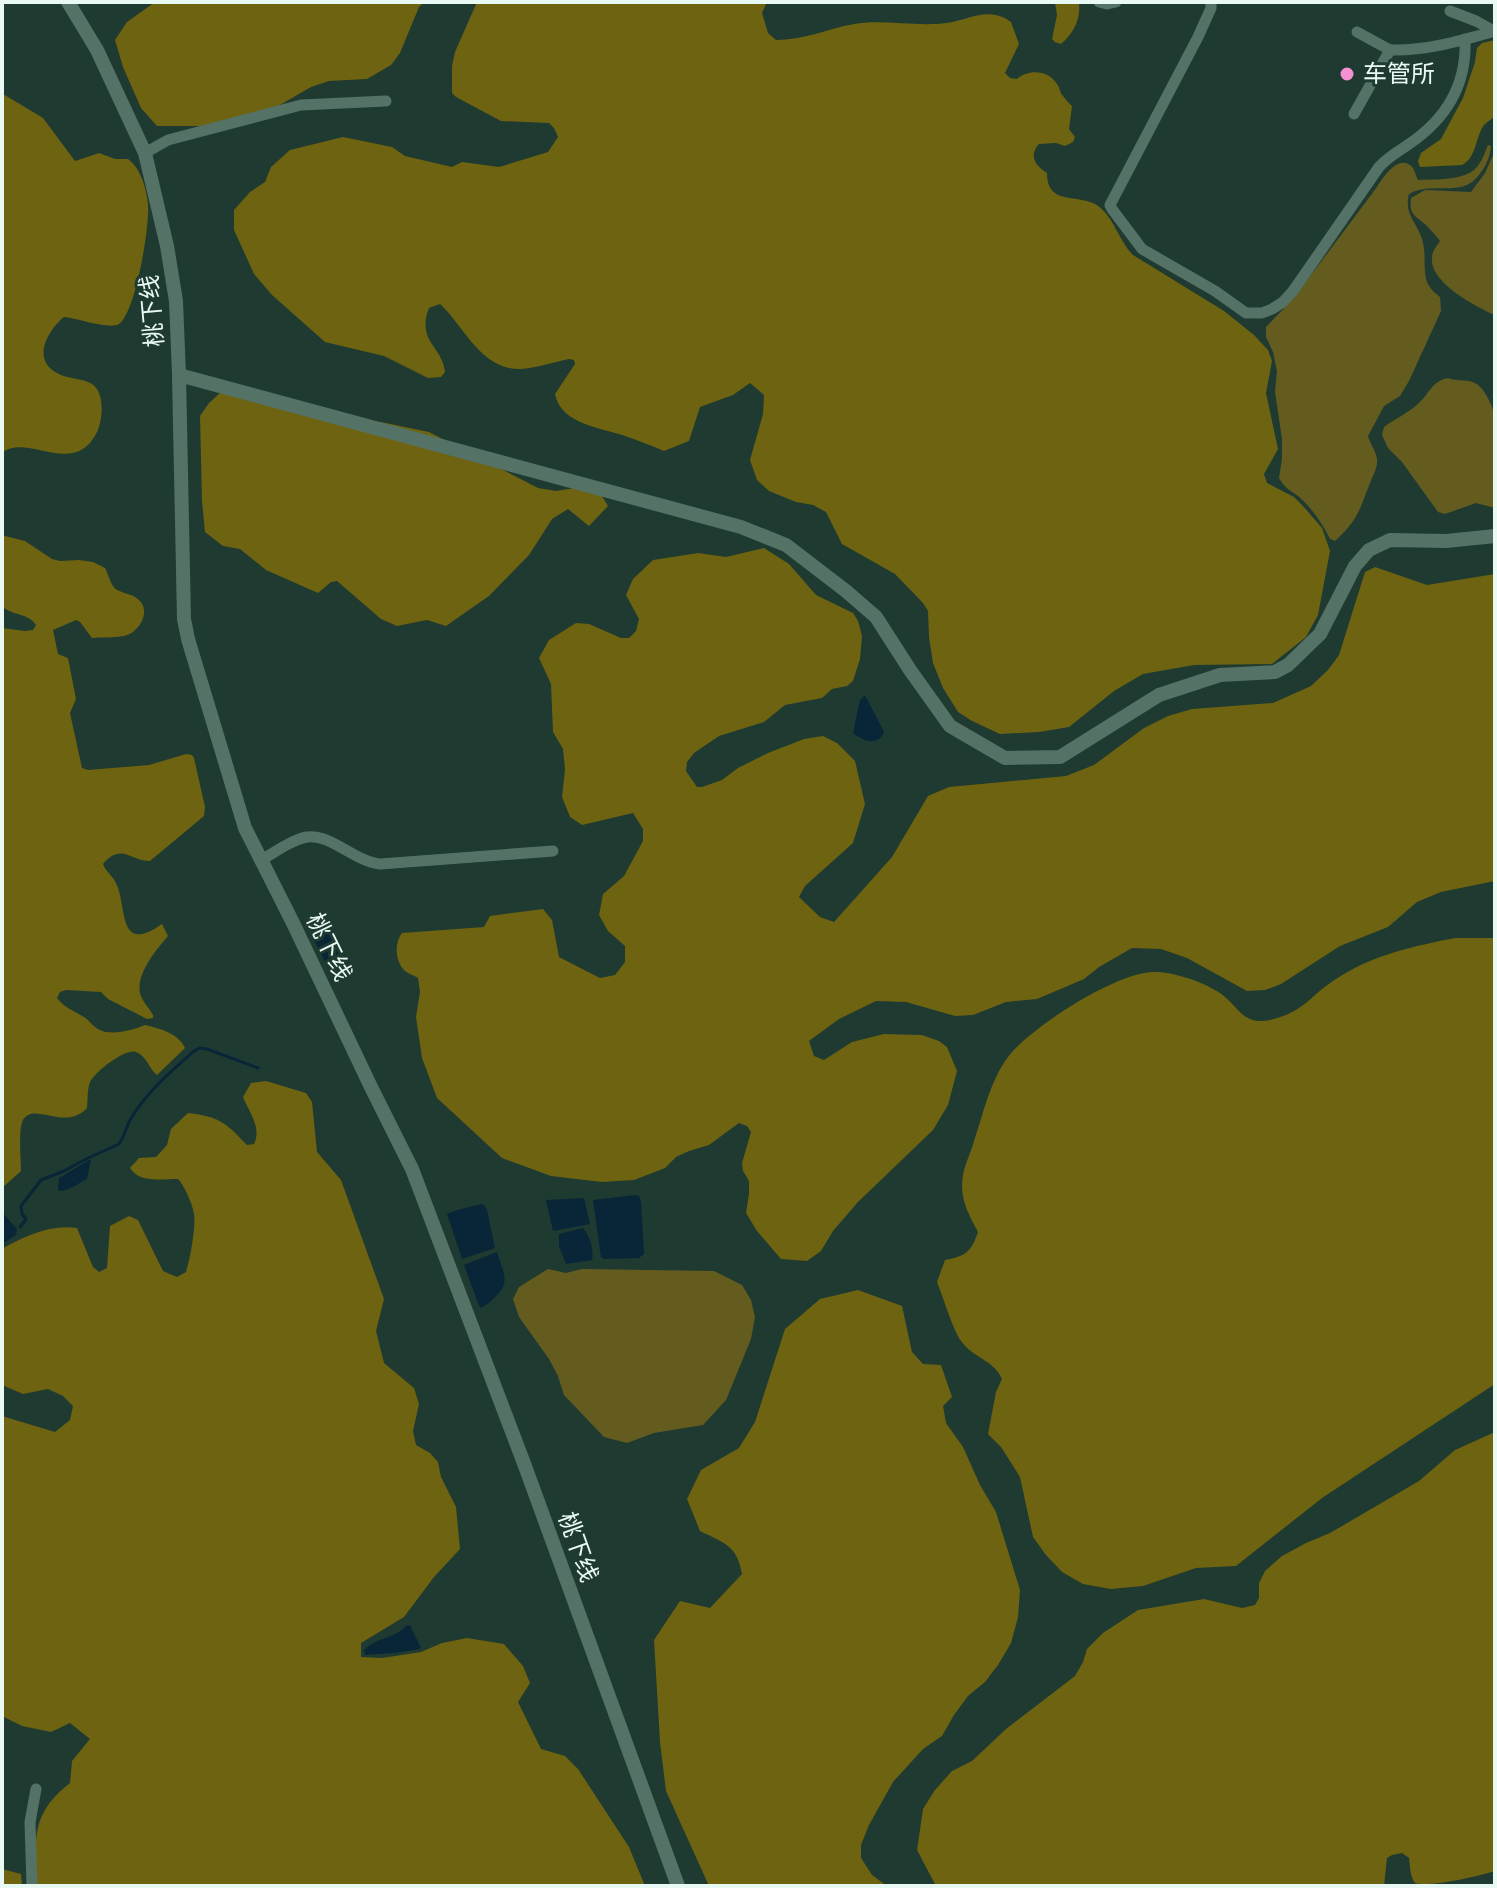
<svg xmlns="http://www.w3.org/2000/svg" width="1497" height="1888" font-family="Inter,'Noto Sans SC',sans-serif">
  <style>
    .green { fill: #645c1f }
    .forest { fill: #6d6310 }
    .water { fill: #082638 }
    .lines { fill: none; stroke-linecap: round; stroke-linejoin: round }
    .stream { stroke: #082638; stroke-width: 3 }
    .minor { stroke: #557267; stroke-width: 11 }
    .tertiary { stroke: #557267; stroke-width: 14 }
    .secondary { stroke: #557267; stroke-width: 14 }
    .poi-dot { fill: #f491d3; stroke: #1f3a31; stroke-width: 3 }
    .labels { text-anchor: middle; stroke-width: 6; stroke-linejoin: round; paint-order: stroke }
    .poi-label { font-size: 24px; fill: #e9f9f3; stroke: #1f3a31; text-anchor: start }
    .street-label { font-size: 24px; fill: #e9f9f3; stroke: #1f3a31 }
  </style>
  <rect width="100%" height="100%" fill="#1f3a31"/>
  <!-- green -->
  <g class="green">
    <path d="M1488,145L1491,146C1490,157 1486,166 1479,175C1461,199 1432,180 1409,194C1403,215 1420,225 1423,243C1426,256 1423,270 1427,282C1430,289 1434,292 1440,297L1441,311L1409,381L1400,396L1384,406L1368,436C1370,444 1376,451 1377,459C1378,467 1373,475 1370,483C1359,511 1358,520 1335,541L1330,539C1322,523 1312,508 1298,496C1289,490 1284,487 1279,478L1282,459V439L1275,392L1277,371L1273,352L1266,337V327L1293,299L1377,187C1383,177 1400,152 1413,168C1413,168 1418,180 1418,180C1435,179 1464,181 1476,168C1482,162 1485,152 1488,145Z"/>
    <path d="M1495,151V315C1476,307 1429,282 1432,258C1432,251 1437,246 1440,241C1436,236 1431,230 1426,225C1414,215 1409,215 1411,198L1425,190L1471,192L1485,173Z"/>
    <path d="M1448,378C1458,382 1469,378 1478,385C1486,391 1494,409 1495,418C1497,447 1495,478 1495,508L1476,503L1445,514L1438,512L1402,462L1388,448L1382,435L1384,427C1395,419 1408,413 1418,404C1429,394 1432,381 1448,378Z"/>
    <polygon points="548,1269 566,1273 582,1269 714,1271 742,1285 751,1300 755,1317 751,1339 726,1400 703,1425 654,1433 627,1443 604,1437 564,1395 558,1376 549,1359 519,1317 513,1299 519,1287"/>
  </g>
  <!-- forest -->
  <g class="forest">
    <polygon points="155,2 424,2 419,7 400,53 391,65 367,79 329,81 311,87 273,109 203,126 157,126 141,108 123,67 115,40 127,22"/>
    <path d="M477,2H767L762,13L768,33L776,40C803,40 828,29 854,24C882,19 917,27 947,23C971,19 989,6 1011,22L1019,44L1005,73L1010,78L1017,79C1029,69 1048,70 1057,84C1060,88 1060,93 1063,96C1066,100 1069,103 1072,106L1069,129L1075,137L1073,142L1065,146L1056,143L1039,144C1028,156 1036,166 1047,173C1047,205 1075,194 1095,204C1113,214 1118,240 1133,255L1224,311L1254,335L1268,350L1272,361L1266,393L1278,449L1264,474L1267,483L1294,497L1303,506L1322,528L1330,551L1318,615L1306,637L1272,664L1194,665L1143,674L1114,691L1069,727L1039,732L1000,734L972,721L958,712L943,688L933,663L929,637L928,611L923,603L895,574L842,544L826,512L813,505L796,502L769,491L757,480L750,460L763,414L764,395L750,383L733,395L700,407L689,441L664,451C652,446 640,441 628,437C603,428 561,425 555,394L575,364L574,360L569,359C554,362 536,368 520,369C481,370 464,326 440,304L429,308C416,341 443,347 445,372L441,377L428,378L384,356L325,342L272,295L254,274L234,230V210L250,192L265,182L271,167L290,150L343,137L392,147L405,156L452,167L462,162L499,167L548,152L558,137L554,128L549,123L501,121L456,97L452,93V66L455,52Z"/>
    <path d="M1055,2H1079C1081,19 1074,33 1061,44L1055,42L1052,39L1057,15Z"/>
    <path d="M1495,40V116C1493,118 1486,123 1484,125C1475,138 1477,157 1462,165L1420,167L1418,161L1421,153L1441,139L1463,98L1475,62L1477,48L1482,43Z"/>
    <path d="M3,94L43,118L75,161L99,153L115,159H128C141,169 146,187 148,204C150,225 136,312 119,324C111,330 76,318 64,317C48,330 31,360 57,373C67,379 82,378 92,384C105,392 103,420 97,432C74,479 27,432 2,453Z"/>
    <polygon points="221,392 353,428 381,422 429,432 538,488 556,491 575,488 602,496 608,506 589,526 568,509 552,519 529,555 489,596 446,626 427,620 397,626 381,619 337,581 331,582 318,593 266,570 240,549 223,546 205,532 202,501 200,416 209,403"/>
    <path d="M5,536L25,541L52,559L60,561L79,560L93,562L105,568C109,575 110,585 117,590C125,594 134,594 140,601C151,613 138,633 124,636C114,638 102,637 92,638L80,622L76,620L53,630L58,654L68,658L76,699L70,713L82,768L88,770L149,765L186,754L192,755L194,758L205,807L204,816L150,861C131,861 121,842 103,864C107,874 115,876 119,891C126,917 122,952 162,924L168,936C156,950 136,974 140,993C142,1001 149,1008 153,1015V1018L147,1019L108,999L101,992L66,990L60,992L57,998C66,1009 73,1010 84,1017C90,1021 93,1027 100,1030C112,1036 133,1030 145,1025C161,1029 178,1033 185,1048L157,1075C149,1069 147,1056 136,1052C125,1048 95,1072 90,1082C87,1090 88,1100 87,1108C65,1132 34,1101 23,1120C18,1130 21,1159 21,1171L2,1188V628L25,631L33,630L36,625C29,613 12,616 2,606V537Z"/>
    <path d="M764,548L789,564L816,595L853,613L858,621L862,636L860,659L853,681L847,686L832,689L822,698L785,705L764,722L719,736L694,753L687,762L686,771L697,787H702L722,780L738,768L768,753L804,739L823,736L837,743L855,761L865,804L853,843L805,886L799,897L820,917L834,922L892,857L928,796L949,787L1066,776L1094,765L1144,728L1168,716L1192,709L1273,703L1311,686L1328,670L1339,655L1365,572L1375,567L1427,585L1495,574V881L1441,892L1417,902L1388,927L1340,946L1281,984L1265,990L1247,991L1187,958L1161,949L1132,948L1099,967L1084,979L1037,999L1006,1002L973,1015L955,1016L906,1002L876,1001L839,1019L809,1041L814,1056L824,1060L852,1042L884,1034L922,1035L939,1041L947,1047L957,1071L948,1105L933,1130L858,1202L833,1231L821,1251L807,1261L781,1259L757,1231L746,1213L749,1194V1181L743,1171L742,1163L751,1132L747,1126L739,1123L709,1145L689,1151L676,1157L665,1168L634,1180L602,1182L551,1176L502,1158L437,1098L422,1058L416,1017L420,992L418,978C413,975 409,974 405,971C395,962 394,943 402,933L484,927L490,916L543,909L552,920L559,957L600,978L615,975L625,962V946L608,931L599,915L603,894L624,876L643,841V829L633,813L582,825L570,817L562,797L565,769L563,749L553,732L551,684L539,658L549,640L576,623L589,624L621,638H629L636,631L639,619L626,595L633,579L653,560L698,553L726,557Z"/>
    <path d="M1455,938H1495V1384L1322,1498L1236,1566L1196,1568L1143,1586L1111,1589L1083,1584L1062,1572L1046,1555L1033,1537L1020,1477L1001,1447L988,1434L996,1392L1002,1379C994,1360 973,1358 961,1341C953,1330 943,1297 937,1282L945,1260C966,1256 971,1252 978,1232C968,1213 959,1198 963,1175C965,1164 971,1152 974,1141C984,1112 991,1076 1012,1052C1037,1024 1114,974 1152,972C1172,971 1204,982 1220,993C1239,1006 1242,1026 1270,1020C1305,1012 1309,996 1336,979C1372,955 1414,946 1455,938Z"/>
    <path d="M266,1081L306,1093L312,1102L317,1152L341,1180L384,1299L376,1331L384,1363L414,1388L419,1404L413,1431L416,1445L430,1453L438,1462L441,1477L456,1507L460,1549L434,1577L404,1617L361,1643V1657L382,1658L421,1652L442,1643L467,1638L504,1644L523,1666L530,1683L518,1702L541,1749L565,1756L578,1769L629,1847L645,1886H37C35,1840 30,1814 70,1783L72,1761L90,1739L70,1723L51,1732L22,1726L2,1716V1416L55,1432L70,1420L73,1406L63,1396L48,1389L23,1394L2,1385V1249C24,1236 51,1224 77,1228L93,1267L99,1272L107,1268L110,1226L129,1216L138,1220L163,1271L177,1277L186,1272C190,1260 196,1227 194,1214C193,1205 184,1185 178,1179C162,1179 139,1183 130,1168L139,1158L156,1157L167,1145L171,1129L188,1113C220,1117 225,1122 247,1145L254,1144C262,1128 249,1112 243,1097L251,1083Z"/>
    <path d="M858,1290L902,1306L912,1352L923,1364L941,1365L952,1397L943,1406L946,1423L963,1447L980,1485L996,1512L1020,1590L1018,1617L1011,1643L998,1665L985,1682L968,1696L954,1715L942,1736L923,1749L893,1782L869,1825L861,1845V1858L872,1875L887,1886H709L666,1791L660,1742L654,1640L680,1601L710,1608L742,1574C737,1545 724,1543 700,1531L687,1499L701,1470L739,1448L755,1422L785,1329L820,1299Z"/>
    <path d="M1495,1432V1871C1480,1876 1427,1888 1415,1883C1410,1877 1410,1865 1409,1858L1402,1853L1392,1855L1387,1858L1384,1886H936L917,1850L923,1809L935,1790L952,1771L972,1761L1006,1729L1075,1676L1083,1662L1087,1649L1103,1633L1138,1610L1204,1599L1242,1608L1255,1605L1259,1598V1583L1265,1571L1282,1556L1306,1543L1330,1533L1419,1481L1455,1450Z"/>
    <polygon points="2,1869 21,1874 22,1886 2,1886"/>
  </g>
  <!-- water -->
  <g class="water">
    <path d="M865,695L884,732C878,746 864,742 853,733L860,700Z"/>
    <polygon points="322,933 328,933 334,938 351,963 331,974 314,940 316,937"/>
    <polygon points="89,1160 91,1160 87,1179 69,1189 61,1191 58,1190 59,1178"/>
    <polygon points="635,1195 639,1196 641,1202 644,1254 639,1258 604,1259 601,1257 593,1200"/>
    <polygon points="584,1198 590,1224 553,1231 546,1200"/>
    <polygon points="481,1204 484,1205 487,1210 495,1248 462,1259 447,1214 457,1210"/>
    <polygon points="2,1212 17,1229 16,1235 2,1244"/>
    <path d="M583,1228C590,1236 594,1250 592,1260L566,1264L559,1246V1234Z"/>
    <path d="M497,1252C502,1270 511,1281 497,1295C492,1301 488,1304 481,1308L479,1306L464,1265Z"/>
    <path d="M410,1625L421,1648C402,1654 384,1653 365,1655L364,1650C375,1638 394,1639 406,1626Z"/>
  </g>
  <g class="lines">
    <!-- stream -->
    <path class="stream" d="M20,1227L26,1219L22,1214L21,1206L41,1180L64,1171L84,1160L119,1144C124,1137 126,1128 130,1120C146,1093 169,1073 193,1052L199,1048L207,1049L258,1068"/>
    <!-- minor -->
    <g class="minor">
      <polyline points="1099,2 1107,4 1116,2"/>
      <path d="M1211,2V8L1198,37L1110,205L1112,209L1142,249L1215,291L1246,313H1262L1272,309L1283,302L1293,291L1379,167C1388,157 1398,152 1409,144C1446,119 1467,85 1465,39"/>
      <polyline points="1450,11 1476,21 1494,31"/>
      <path d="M1390,50C1426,51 1460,41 1495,31"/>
      <polyline points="1354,114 1390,50 1357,32"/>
      <polyline points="145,153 168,140 301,105 386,101"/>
      <path d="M260,861C275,852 291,840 307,837C330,833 355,862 380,864L553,851"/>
      <polyline points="32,1886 30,1822 36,1789"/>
    </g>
    <!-- tertiary -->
    <polyline class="tertiary" points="179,375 741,527 786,545 846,591 876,617 910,670 950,726 1005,758 1060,757 1159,695 1220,675 1275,672 1288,665 1320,634 1355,566 1369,550 1390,540 1446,541 1495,536"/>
    <!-- secondary -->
    <polyline class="secondary" points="68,2 97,50 145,153 167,246 176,301 179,375 184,619 188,639 245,828 293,923 371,1087 412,1169 525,1466 678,1886"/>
  </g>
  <!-- markers -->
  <circle class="poi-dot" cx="1347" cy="74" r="8"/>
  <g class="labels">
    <!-- poi labels -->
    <g class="poi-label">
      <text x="1363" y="82">车管所</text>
    </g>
    <!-- street labels -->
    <g class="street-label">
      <text transform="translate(152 311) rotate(-95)" y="8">桃下线</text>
      <text transform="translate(329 947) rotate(64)" y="8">桃下线</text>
      <text transform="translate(578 1547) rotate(70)" y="8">桃下线</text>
    </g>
  </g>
  <!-- border -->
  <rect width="1497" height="1888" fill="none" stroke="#e9f9f3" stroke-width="8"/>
</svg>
